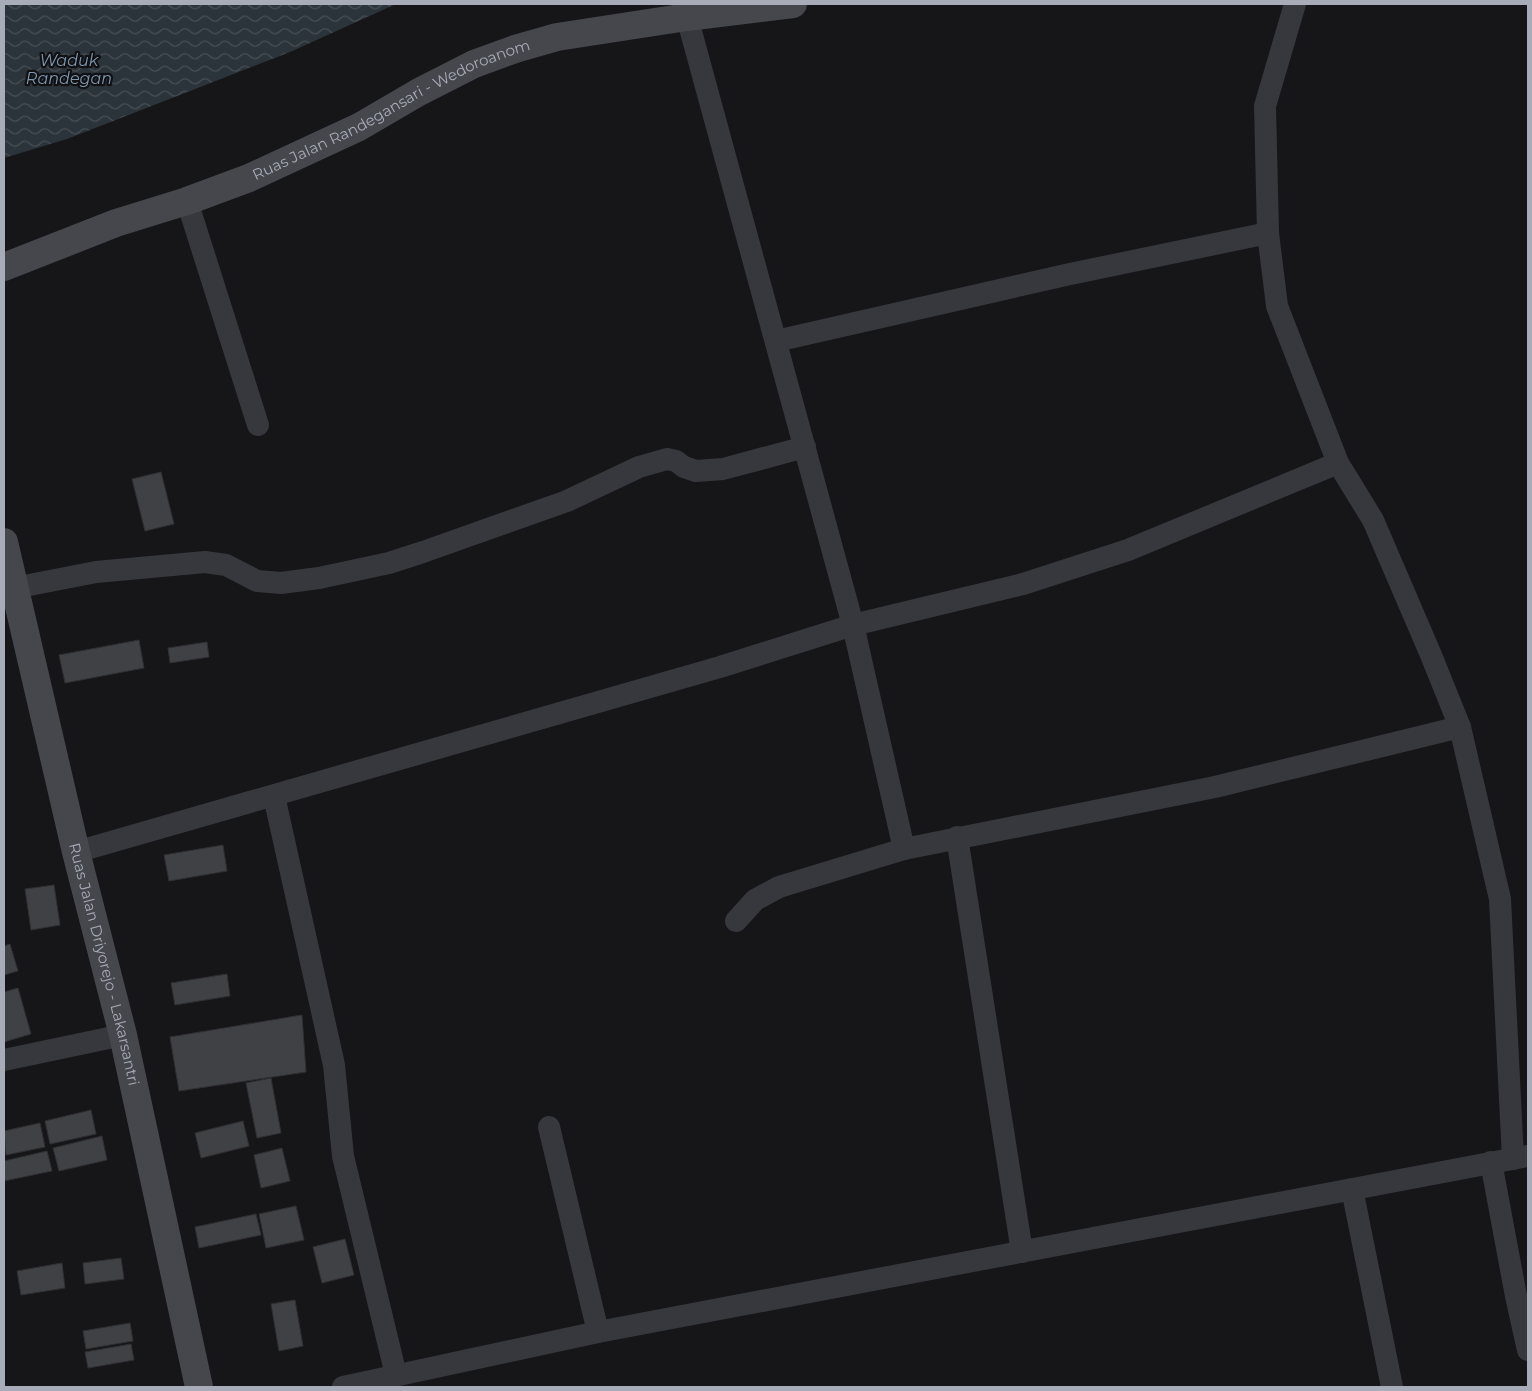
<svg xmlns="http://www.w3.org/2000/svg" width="1532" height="1391" font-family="Montserrat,sans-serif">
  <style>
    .water { fill: url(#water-waves) }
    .building { fill: #404145; stroke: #303034 }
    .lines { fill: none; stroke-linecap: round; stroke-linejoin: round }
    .street { stroke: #37383d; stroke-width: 22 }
    .secondary { stroke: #45474d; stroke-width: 28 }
    .labels { text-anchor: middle; stroke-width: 4.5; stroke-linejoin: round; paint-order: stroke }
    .street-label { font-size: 15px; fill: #a8acb8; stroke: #111113 }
    .water-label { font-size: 16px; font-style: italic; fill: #8099b2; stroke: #111113 }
  </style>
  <defs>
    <pattern id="water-waves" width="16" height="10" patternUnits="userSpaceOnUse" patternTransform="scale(1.25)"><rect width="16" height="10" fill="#2c343b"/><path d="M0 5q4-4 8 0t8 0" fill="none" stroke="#484f55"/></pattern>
  </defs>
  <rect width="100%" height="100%" fill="#161618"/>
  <!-- water -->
  <polygon class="water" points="4,4 396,4 290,52 67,139 4,158"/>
  <!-- building -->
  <g class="building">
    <polygon points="161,472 174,524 145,531 132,479"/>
    <polygon points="139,640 144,668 65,683 59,655"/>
    <polygon points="207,642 209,657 170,663 168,648"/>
    <polygon points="223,845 227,871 169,881 164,855"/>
    <polygon points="54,885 60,925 31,930 25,889"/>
    <polygon points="10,944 18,971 4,975 4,946"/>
    <polygon points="227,974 230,996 175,1005 171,983"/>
    <polygon points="18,988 31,1034 4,1042 4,992"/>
    <polygon points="302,1015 306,1072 179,1091 170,1037"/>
    <polygon points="271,1078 281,1133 257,1138 246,1083"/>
    <polygon points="91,1110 96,1134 50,1144 45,1121"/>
    <polygon points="243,1121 249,1146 201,1158 195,1133"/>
    <polygon points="40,1123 45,1147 6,1155 4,1131"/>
    <polygon points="102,1136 107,1160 59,1171 53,1148"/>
    <polygon points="282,1148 290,1181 261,1188 254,1155"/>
    <polygon points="47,1151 52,1171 4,1181 4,1161"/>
    <polygon points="296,1206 304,1240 266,1248 259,1214"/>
    <polygon points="256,1214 261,1235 199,1248 195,1227"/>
    <polygon points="345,1239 354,1275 322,1283 313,1247"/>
    <polygon points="121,1258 124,1279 85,1284 83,1263"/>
    <polygon points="62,1263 65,1288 21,1295 17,1271"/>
    <polygon points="295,1300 303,1346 279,1351 271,1304"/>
    <polygon points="130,1323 133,1341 86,1349 83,1331"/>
    <polygon points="131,1344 134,1360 88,1368 85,1352"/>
  </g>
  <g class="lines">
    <!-- street -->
    <g class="street">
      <polyline points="1295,4 1265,106 1268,233 1277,306 1338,463"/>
      <polyline points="687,17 853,625 904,849"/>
      <polyline points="187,201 258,425"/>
      <polyline points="776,341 1070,274 1268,233"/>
      <polyline points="14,588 96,572 205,562 226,565 257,581 281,583 319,578 389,563 423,552 567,501 639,467 667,459 676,461 684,467 696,471 723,469 805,447"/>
      <polyline points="274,796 334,1065 343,1156 396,1375"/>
      <polyline points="957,837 1022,1252"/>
      <polyline points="76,852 720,667 853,625 1023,584 1128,550 1338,463 1373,520 1431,655 1460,727 1500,899 1513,1159"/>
      <polyline points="736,921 755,900 779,887 904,849 1215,787 1460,727"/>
      <polyline points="4,1060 123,1035"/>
      <polyline points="549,1127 598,1332"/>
      <polyline points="1491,1162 1516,1296 1528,1350"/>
      <polyline points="1352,1189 1392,1387"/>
      <polyline points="343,1387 598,1332 1527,1156"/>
    </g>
    <!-- secondary -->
    <g class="secondary">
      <path id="s1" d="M4,267L116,223L187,201L249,178L359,127L419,92L474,64L515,49L557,37L687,17L793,4"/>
      <path id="s2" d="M4,542L76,852L123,1035L199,1387"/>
    </g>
  </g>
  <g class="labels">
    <!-- street labels -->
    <g class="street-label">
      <text dy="5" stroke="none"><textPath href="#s1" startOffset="419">Ruas Jalan Randegansari - Wedoroanom</textPath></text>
      <text dy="5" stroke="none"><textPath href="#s2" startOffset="434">Ruas Jalan Driyorejo - Lakarsantri</textPath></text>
    </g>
    <!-- water labels -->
    <g class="water-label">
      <text x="69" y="66">Waduk<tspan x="69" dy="18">Randegan</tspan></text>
    </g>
  </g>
  <!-- border -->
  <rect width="1532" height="1391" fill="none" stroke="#a8acb8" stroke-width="10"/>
</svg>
